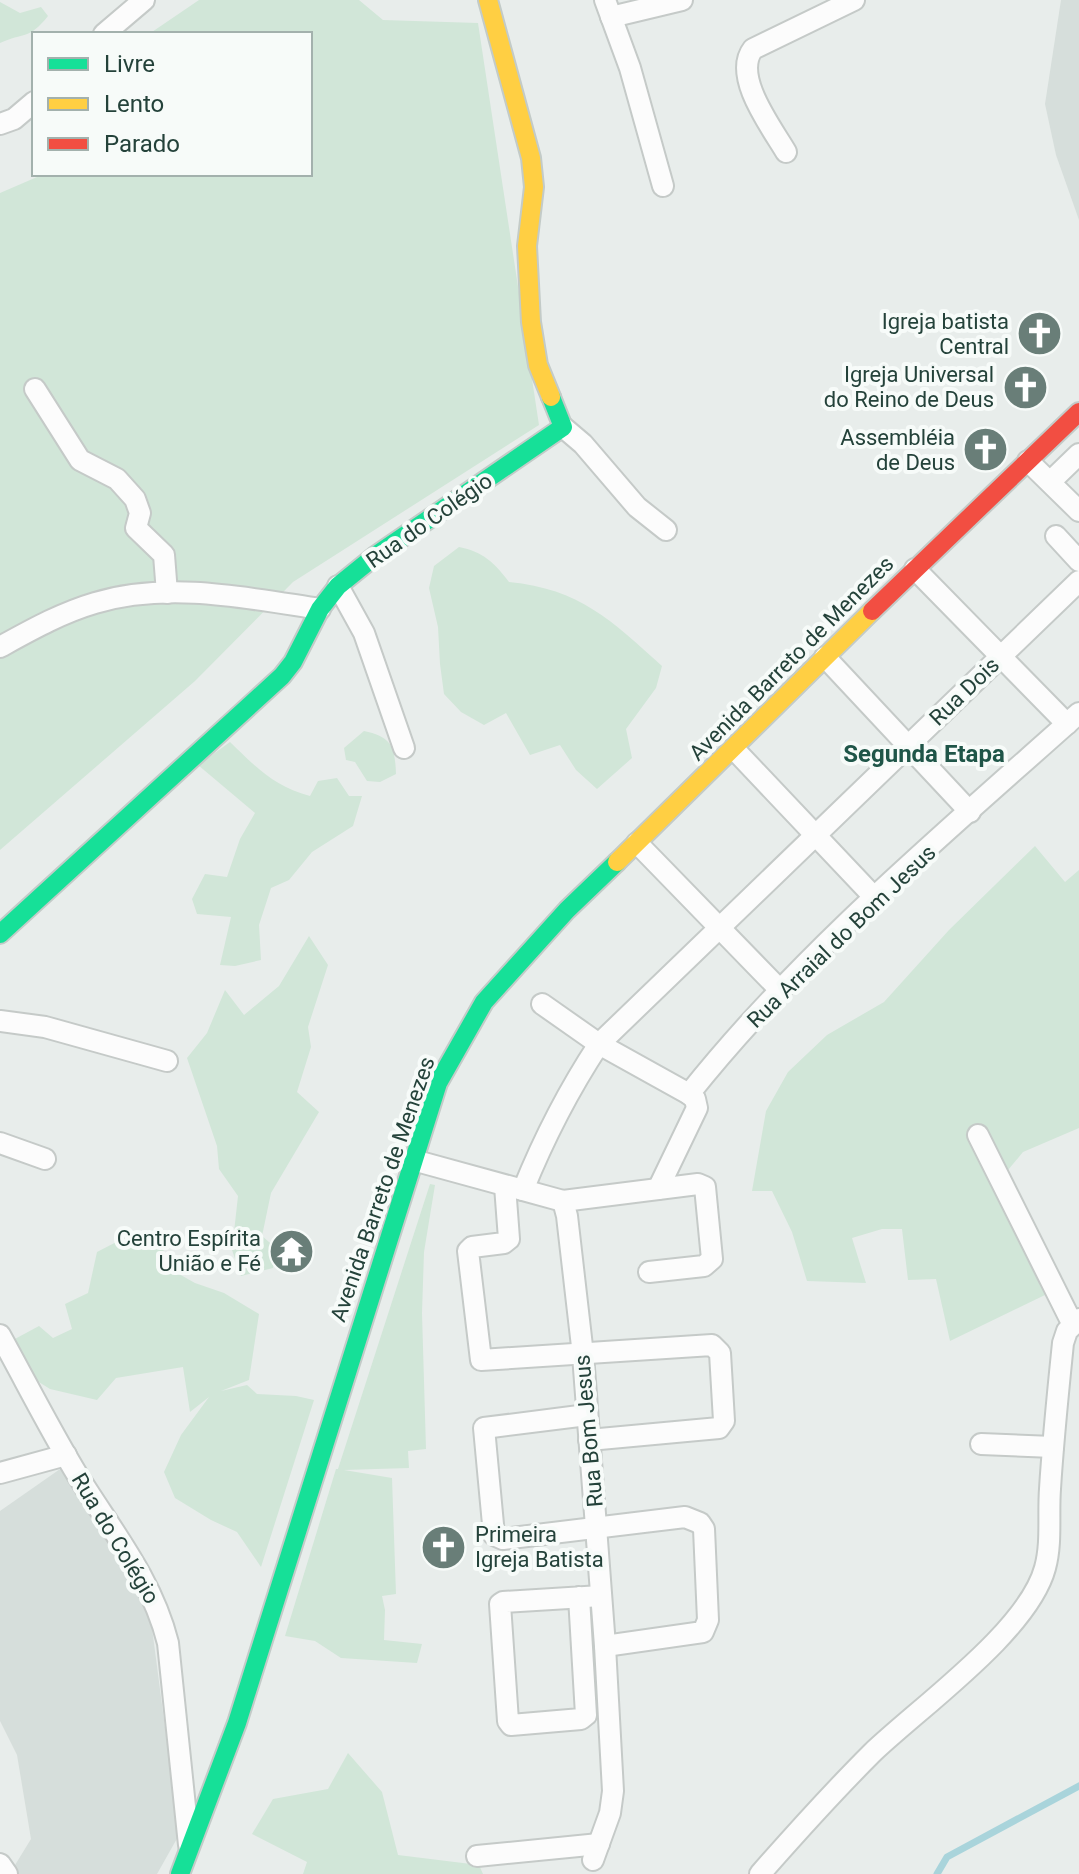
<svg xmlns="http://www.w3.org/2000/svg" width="1079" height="1874" font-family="Roboto,sans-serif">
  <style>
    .built { fill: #d6dedb }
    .green { fill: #d1e6d8 }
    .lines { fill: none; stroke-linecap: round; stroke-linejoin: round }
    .stream { stroke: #a9d4db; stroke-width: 7 }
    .street-casing { stroke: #c5cac8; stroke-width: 24 }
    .fast-casing { stroke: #c3cbc8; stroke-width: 22 }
    .slow-casing { stroke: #c3cbc8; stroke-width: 22 }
    .jam-casing { stroke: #c3cbc8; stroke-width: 22 }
    .street { stroke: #fcfcfc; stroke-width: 20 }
    .fast { stroke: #16e098; stroke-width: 18 }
    .slow { stroke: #ffcf43; stroke-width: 18 }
    .jam { stroke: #f24e42; stroke-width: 18 }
    .labels { text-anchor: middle; stroke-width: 8; stroke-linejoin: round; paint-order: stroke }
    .poi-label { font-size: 22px; fill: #24423a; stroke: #f7fbf9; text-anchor: end }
    .street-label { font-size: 22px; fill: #24423a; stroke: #f7fbf9 }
    .neighbourhood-label { font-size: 24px; font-weight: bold; fill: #1f5548; stroke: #f7fbf9 }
  </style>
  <rect width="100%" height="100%" fill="#e8edeb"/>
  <!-- built -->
  <g class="built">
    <polygon points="1061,0 1079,0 1079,220 1056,155 1045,104"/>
    <polygon points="63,1467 149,1605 179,1835 157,1874 15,1874 12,1870 31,1839 17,1755 0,1721 0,1511"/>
  </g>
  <!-- green -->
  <g class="green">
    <polygon points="199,0 359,0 383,20 478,23 539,425 293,582 195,681 0,850 0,193 44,174 310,174 310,34 149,34"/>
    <path d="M0,2L20,13L41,7L48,16C29,40 24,32 0,43Z"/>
    <path d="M459,547C483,552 494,562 509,582C580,589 611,620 662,666L656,688L626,729L632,758L597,789L576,770L560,745L530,755L506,713L484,725L461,712L444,694L440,664L438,627L429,588L434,566Z"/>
    <path d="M364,731C392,737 395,747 396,774L380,782L367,781L355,762L346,760L344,748Z"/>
    <path d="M230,742C257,768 273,786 310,796L318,781L337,778L349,796H362L353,826L312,852L289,880L271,888L259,925L261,960L235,966L220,965L231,917L197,914L192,899L205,874L227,877L240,839L255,813L198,765Z"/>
    <polygon points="1035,846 1065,882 1079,870 1079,1128 1023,1152 998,1182 1026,1237 1045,1295 950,1341 936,1279 908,1280 902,1229 882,1229 852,1238 866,1283 807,1281 792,1232 772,1191 752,1191 766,1111 788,1072 827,1035 884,1002 949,930"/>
    <polygon points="309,936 328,965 308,1027 311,1047 297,1092 319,1112 271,1193 262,1236 276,1248 273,1268 241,1276 232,1250 238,1196 219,1169 217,1146 187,1058 207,1033 225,990 244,1015 279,986"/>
    <polygon points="430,1184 435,1185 424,1252 422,1313 426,1449 408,1451 409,1468 344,1470 392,1478 396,1594 382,1596 385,1610 384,1640 422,1644 417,1663 341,1658 315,1641 285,1636 336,1469 338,1469"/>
    <polygon points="156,1229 170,1269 195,1283 224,1293 259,1314 249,1380 221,1391 247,1385 257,1394 296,1396 314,1400 261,1567 237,1532 211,1520 175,1498 164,1472 181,1435 209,1397 190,1412 183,1367 116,1378 97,1400 50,1389 34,1379 13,1340 39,1326 53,1338 72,1329 65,1304 88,1293 97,1252 126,1237"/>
    <polygon points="348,1753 382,1792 398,1855 479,1865 483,1874 303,1874 307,1862 252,1834 273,1799 328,1789"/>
  </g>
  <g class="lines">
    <!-- stream -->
    <polyline class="stream" points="937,1874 947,1857 1079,1786"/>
    <defs>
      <g id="street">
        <polyline points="605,0 630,68 663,186"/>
        <polyline points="611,17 682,0"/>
        <polyline points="104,34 144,0"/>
        <polyline points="0,124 14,119 34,102"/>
        <path d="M786,152C772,128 732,76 753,49L854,0"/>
        <polyline points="35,389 80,460 117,479 135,499 140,513 136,528 164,555 167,593"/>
        <polyline points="563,427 583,444 637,507 666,530"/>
        <polyline points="1028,461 1079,511"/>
        <polyline points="1050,482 1079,454"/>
        <polyline points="1056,536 1079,561"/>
        <polyline points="915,569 1067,724"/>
        <polyline points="338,586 364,633 404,748"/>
        <path d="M0,647C31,630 61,613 95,603C168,581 247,598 320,609"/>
        <polyline points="825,657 970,812"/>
        <polyline points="734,749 875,898"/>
        <polyline points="637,843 780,990"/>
        <polyline points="542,1004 599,1044 689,1094"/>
        <polyline points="0,1021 45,1027 167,1061"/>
        <polyline points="978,1135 1072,1323"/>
        <polyline points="0,1143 45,1159"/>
        <polyline points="413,1160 563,1201 567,1216 583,1355 605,1646 613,1791 610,1813 593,1860"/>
        <polyline points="505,1186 509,1239 504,1243 472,1247 468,1251 481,1360 712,1345 720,1353 724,1421 719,1428 589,1440"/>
        <path d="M658,1189L697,1108L695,1099L689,1094C801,953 945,833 1079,713"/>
        <path d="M523,1190C544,1138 568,1091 599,1044L1079,581"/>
        <polyline points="563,1201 698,1184 705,1187 712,1259 704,1266 649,1272"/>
        <path d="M0,1335C26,1382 50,1430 78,1476C112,1531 152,1579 168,1643L189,1845"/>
        <polyline points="587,1415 484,1428 494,1535 503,1539 685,1517 700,1523 704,1529 708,1620 703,1632 605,1646"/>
        <polyline points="981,1444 1053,1447"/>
        <polyline points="0,1473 66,1455"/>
        <polyline points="579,1597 586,1715 581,1719 511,1725 508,1721 500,1604 503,1602 601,1596"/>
        <polyline points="477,1856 599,1844"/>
        <polyline points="0,1864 7,1874"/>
        <path d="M760,1874C796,1833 833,1792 872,1753C920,1707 1028,1631 1045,1568C1052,1543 1048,1515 1050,1489C1053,1440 1058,1392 1063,1343L1067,1331L1079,1319"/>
      </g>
      <g id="fast">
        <polyline points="0,934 282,676 293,662 320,609 338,586 375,556 563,427 551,397"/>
        <polyline points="180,1874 237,1723 438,1083 484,1002 567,910 617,862"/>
      </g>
      <g id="slow">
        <polyline points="488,0 531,158 534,187 527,246 531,322 538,365 551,397"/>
        <polyline points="617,862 872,611"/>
      </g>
      <polyline id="jam" points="872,611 1079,412"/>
    </defs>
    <!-- street casing -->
    <use href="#street" class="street-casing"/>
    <!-- fast casing -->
    <use href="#fast" class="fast-casing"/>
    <!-- slow casing -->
    <use href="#slow" class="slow-casing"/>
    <!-- jam casing -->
    <use href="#jam" class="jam-casing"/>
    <!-- street -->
    <use href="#street" class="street"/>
    <!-- fast -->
    <use href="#fast" class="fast"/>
    <!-- slow -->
    <use href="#slow" class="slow"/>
    <!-- jam -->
    <use href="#jam" class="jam"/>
  </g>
  <!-- icons -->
  <defs>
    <symbol id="church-disc" viewBox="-11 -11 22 22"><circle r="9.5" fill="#697e78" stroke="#f7fbf9"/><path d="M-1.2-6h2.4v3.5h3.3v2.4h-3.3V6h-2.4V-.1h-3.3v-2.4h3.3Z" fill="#fff"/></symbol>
    <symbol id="temple-disc" viewBox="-11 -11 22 22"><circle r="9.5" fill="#697e78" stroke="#f7fbf9"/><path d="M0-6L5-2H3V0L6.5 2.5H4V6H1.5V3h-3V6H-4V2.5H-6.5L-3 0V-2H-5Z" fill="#fff"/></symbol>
  </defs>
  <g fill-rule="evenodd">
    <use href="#church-disc" x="1014" y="308" width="51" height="51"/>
    <use href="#church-disc" x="1000" y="362" width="51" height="51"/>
    <use href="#church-disc" x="960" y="424" width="51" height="51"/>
    <use href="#temple-disc" x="266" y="1226" width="51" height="51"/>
    <use href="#church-disc" x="418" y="1522" width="51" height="51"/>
  </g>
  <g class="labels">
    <!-- poi labels -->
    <g class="poi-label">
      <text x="1009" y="329">Igreja batista<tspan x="1009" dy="25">Central</tspan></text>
      <text x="994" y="382">Igreja Universal<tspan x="994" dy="25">do Reino de Deus</tspan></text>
      <text x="955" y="445">Assembléia<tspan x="955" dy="25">de Deus</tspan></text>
      <text x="261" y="1246">Centro Espírita<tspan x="261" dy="25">União e Fé</tspan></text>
      <text x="475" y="1542" text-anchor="start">Primeira<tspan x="475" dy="25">Igreja Batista</tspan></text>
    </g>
    <!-- street labels -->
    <g class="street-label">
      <text transform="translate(429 520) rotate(-35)" y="8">Rua do Colégio</text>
      <text transform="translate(791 658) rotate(-45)" y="8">Avenida Barreto de Menezes</text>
      <text transform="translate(964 691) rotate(-44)" y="8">Rua Dois</text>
      <text transform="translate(841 936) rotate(-44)" y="8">Rua Arraial do Bom Jesus</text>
      <text transform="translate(382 1189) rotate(-71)" y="8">Avenida Barreto de Menezes</text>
      <text transform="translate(588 1431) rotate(-95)" y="8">Rua Bom Jesus</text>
      <text transform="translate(116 1538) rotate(59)" y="8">Rua do Colégio</text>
    </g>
    <!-- neighbourhood labels -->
    <g class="neighbourhood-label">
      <text x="924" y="762">Segunda Etapa</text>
    </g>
  </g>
  <!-- legend -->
  <rect x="32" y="32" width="280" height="144" fill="#f7fbf9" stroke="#a3b1ad" stroke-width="2"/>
  <rect x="48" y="58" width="40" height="12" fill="#16e098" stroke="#a3b1ad" stroke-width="2"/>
  <text x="104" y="72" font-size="24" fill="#24423a">Livre</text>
  <rect x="48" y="98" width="40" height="12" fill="#ffcf43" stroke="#a3b1ad" stroke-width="2"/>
  <text x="104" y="112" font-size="24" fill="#24423a">Lento</text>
  <rect x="48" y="138" width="40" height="12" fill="#f24e42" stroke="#a3b1ad" stroke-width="2"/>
  <text x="104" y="152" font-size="24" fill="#24423a">Parado</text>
</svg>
